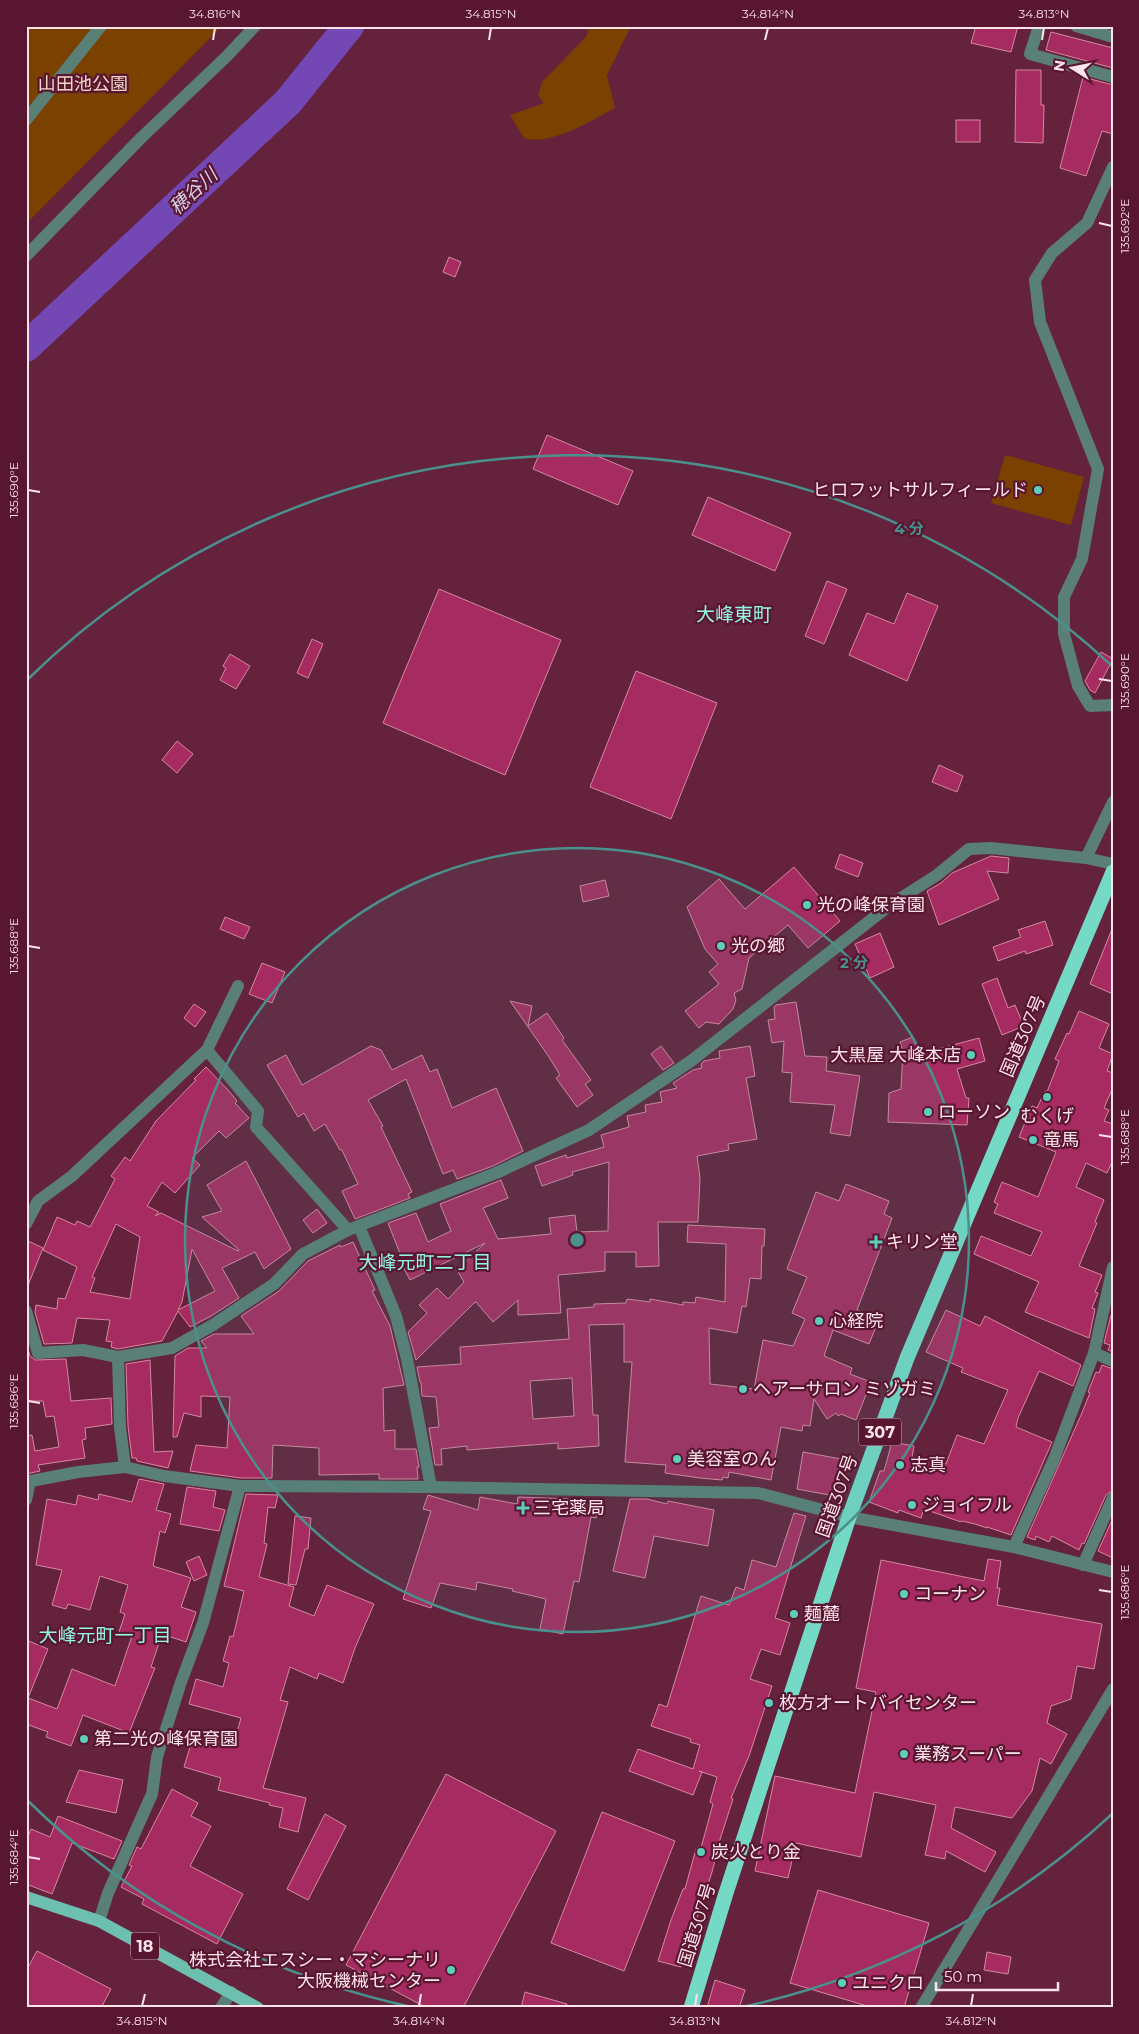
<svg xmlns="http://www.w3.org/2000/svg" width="1139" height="2034" font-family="Montserrat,'Noto Sans JP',sans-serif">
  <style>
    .green { fill: #7b4101 }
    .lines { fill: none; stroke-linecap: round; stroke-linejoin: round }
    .river { stroke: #7448b4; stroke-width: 30 }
    .building { fill: #a62b60; stroke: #d688a1; fill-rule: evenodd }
    .minor { stroke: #597f76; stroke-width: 12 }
    .major { stroke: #6dc0af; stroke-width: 12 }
    .highway { stroke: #74d9c5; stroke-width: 15 }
    .ticks { fill: none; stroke: #fde3ea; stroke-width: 2 }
    .ring { fill: none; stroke: #4a918d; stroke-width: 2.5 }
    .poi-dot { fill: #5dceb9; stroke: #581631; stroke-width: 2 }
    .labels { text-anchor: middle; stroke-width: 4.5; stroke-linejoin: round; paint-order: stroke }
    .shield { fill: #581631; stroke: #cca6b2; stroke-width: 1 }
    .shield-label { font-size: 16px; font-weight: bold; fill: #fde3ea }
    .park-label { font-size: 18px; fill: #efd5c2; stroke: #581631 }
    .poi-label { font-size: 18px; fill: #fde3ea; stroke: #581631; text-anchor: start }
    .street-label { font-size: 18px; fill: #fde3ea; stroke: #581631 }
    .water-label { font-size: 19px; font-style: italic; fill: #d8cfeb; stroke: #581631 }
    .neighbourhood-label { font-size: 19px; fill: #93f8e3; stroke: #581631 }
    .centre { fill: #4a918d; stroke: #581631; stroke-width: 2.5 }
    .ring-label { font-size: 15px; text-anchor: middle; font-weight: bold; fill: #4a918d; stroke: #581631; stroke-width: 4.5; stroke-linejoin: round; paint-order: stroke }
    .neatline { fill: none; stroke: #fde3ea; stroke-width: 2 }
    .ticks-label { font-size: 12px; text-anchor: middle; fill: #fde3ea }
  </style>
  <rect width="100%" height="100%" fill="#64223c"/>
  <!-- green -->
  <g class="green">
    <polygon points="26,26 222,26 26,224"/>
    <path d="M589,26H631L607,75L615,108C593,120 548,147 524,138L510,115L544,103L538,96L542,82L586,37Z"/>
    <polygon points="1005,455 1084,477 1071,525 991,503"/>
  </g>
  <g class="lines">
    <!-- river -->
    <polyline class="river" points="26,347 288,102 349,26"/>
  </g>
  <!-- building -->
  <g class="building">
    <polygon points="976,26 1018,26 1011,52 971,43"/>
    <polygon points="1051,32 1113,48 1113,68 1046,50"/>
    <polygon points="1016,70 1041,70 1041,105 1044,105 1043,143 1015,142"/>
    <polygon points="1083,77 1113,85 1113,134 1102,131 1086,176 1060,168"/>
    <rect x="956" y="120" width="24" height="22"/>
    <polygon points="449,257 461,262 455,277 443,272"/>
    <polygon points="547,435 633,471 618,505 533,469"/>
    <polygon points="708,497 791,533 775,571 692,535"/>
    <polygon points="827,581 847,589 824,644 805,636"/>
    <polygon points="439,589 561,640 505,775 383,723"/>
    <polygon points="907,593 938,606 907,681 849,655 867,613 894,624"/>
    <polygon points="312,639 323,644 308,678 297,673"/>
    <polygon points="1101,652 1113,659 1095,693 1090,690 1085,681"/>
    <polygon points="230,654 250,666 236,689 220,680 226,668 223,666"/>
    <polygon points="636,671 717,703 671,819 590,787"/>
    <polygon points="177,741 193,754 177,773 162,760"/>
    <polygon points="939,765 963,776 957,792 932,782"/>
    <polygon points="840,854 863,863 858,877 835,868"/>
    <polygon points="991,856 1009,858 1008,873 987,871 999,899 939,925 927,891 941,883 952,873"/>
    <polygon points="794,867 840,921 808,948 788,925 749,958 742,989 734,993 736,1000 733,1009 719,1024 706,1022 699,1028 685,1011 719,984 709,972 718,964 705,949 687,907 719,879 745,909"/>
    <polygon points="605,880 609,896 583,902 580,886"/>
    <polygon points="225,917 250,927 244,939 220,929"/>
    <polygon points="1045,921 1053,945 1026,954 1025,951 998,961 993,947 1021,937 1018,930"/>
    <polygon points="1112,929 1113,929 1113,994 1090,984"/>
    <polygon points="880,933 894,967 870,978 855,944"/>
    <polygon points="262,963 285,972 272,1003 249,994"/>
    <polygon points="997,978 1008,1008 1015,1005 1024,1026 1002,1035 982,984"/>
    <polygon points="510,1001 532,1006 528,1026 547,1013 564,1038 562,1040 591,1080 585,1084 593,1095 577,1107 556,1078 560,1075 549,1057"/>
    <polygon points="796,1002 805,1056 827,1057 826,1071 860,1076 850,1136 830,1133 835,1105 790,1102 792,1073 782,1072 784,1041 772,1043 768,1020 775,1019 774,1007 776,1005"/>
    <polygon points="194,1004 206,1012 195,1027 184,1018"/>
    <polygon points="1079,1011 1109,1024 1099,1048 1113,1054 1107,1071 1113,1073 1113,1087 1104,1108 1109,1110 1104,1121 1113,1124 1113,1160 1107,1173 1086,1163 1076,1187 1104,1200 1095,1222 1097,1223 1079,1266 1102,1275 1095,1292 1098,1293 1092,1308 1095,1309 1089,1338 1025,1312 1039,1282 974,1254 981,1236 1031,1256 1042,1232 994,1213 998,1204 994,1202 1002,1182 1038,1197 1056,1152 1019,1137 1032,1106 1037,1108 1045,1091 1047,1092 1059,1061 1055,1059 1067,1033 1069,1034"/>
    <polygon points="913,1037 919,1054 979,1038 985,1061 957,1069 966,1098 969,1098 967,1125 888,1122 889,1093 901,1089 903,1051 900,1042"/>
    <polygon points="371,1046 381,1050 392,1070 422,1055 430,1072 437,1069 452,1108 496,1088 523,1151 493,1166 457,1179 453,1170 443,1174 406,1079 368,1100 383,1126 381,1127 412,1192 408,1194 410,1198 355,1219 342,1191 358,1184 342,1150 340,1150 325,1124 314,1131 304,1113 298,1117 267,1065 286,1055 302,1085"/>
    <polygon points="661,1046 674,1063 663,1070 651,1054"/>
    <polygon points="750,1046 755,1076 746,1078 757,1139 728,1144 729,1150 697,1156 700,1178 698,1222 658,1222 659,1266 636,1267 636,1252 605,1252 605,1271 558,1275 561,1313 518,1315 518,1300 493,1322 476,1302 474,1303 416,1360 408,1332 427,1313 419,1305 437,1288 448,1299 464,1282 457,1270 485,1243 410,1280 398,1257 401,1256 388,1223 416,1213 428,1242 451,1231 440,1204 501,1180 508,1198 483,1208 498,1239 551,1234 549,1218 575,1215 577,1232 608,1231 609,1162 572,1172 573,1175 542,1186 535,1166 566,1155 567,1158 604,1147 601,1135 629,1127 627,1116 646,1112 645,1105 662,1102 660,1092 677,1088 673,1083 693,1070 702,1068 701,1064 704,1061 720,1058 719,1051"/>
    <path d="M206,1067L227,1089L237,1101L235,1103L249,1118L226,1138L219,1131L192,1158L200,1165L175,1193L162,1182L147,1206L159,1212L155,1216L161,1213L238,1251L239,1250L202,1217L222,1211L207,1185L246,1161L291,1249L264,1269L255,1252L222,1268L239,1298L211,1316L190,1327L178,1311L162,1341L118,1349L111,1347L112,1342L106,1341L110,1320L77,1318L72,1343L44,1344L35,1312L36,1305L57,1309L58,1298L65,1299L77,1267L43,1250L57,1217L75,1225L77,1221L90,1227L115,1179L111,1176L125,1157L130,1161L156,1121L196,1080L194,1079ZM116,1224L140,1237L130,1299L90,1292L95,1278L92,1277ZM192,1249L215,1291L178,1310L182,1302Z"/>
    <path d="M846,1184L889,1201L884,1214L892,1218L857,1310L879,1319L869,1344L833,1330L824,1356L852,1368L850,1374L871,1382L856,1420L841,1414L838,1416L836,1413L827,1419L814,1399L810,1426L803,1425L802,1431L781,1427L771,1480L729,1472L728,1478L723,1477L722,1480L700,1478L665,1473L666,1465L625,1462L632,1362H624V1324L589,1325L593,1415H598L599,1446L558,1449V1443L467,1450V1446L441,1449L442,1465H435L429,1428L439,1427L436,1397L422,1396L421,1382H420L417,1367L461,1364L460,1347L569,1339L567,1309L594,1307V1304L626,1303L627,1299L650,1302V1299L683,1305V1302L695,1303L696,1297L725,1302L726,1244L687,1242L688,1225L765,1229L764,1246H762L761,1279L750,1278L746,1307L742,1306L737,1333L709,1328L710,1384L754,1389L763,1340L793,1346L805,1319L792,1313L807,1277L787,1269L816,1192L839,1201ZM572,1378L574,1416L533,1419L530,1381Z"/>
    <polygon points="317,1209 327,1223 313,1233 303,1220"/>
    <polygon points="26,1240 43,1248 27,1288 26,1288"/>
    <polygon points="353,1242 375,1290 372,1291 390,1326 404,1385 383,1388 384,1431 395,1430 395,1449 416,1449 419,1467 417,1467 418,1479 379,1479 379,1474 319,1475 319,1448 273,1445 272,1478 241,1478 190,1471 196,1445 227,1448 230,1397 201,1396 201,1417 184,1413 177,1437 173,1437 175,1356 188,1348 207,1348 201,1341 214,1334 254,1334 241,1316 279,1291 308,1261 340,1245 341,1247"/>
    <polygon points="946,1310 980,1326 985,1316 1081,1365 1073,1386 1039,1371 1018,1418 1016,1427 1052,1442 1011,1535 987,1527 987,1528 975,1524 962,1521 961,1522 924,1509 921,1518 899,1510 898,1513 869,1502 880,1471 884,1471 892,1442 914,1446 912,1457 946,1464 957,1435 984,1444 1008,1390 961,1372 963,1368 926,1352"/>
    <polygon points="1111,1315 1113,1315 1113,1352 1108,1350 1110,1345 1104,1343"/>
    <polygon points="26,1341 30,1356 35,1360 66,1359 71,1401 111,1398 112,1424 85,1428 86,1439 82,1440 85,1458 38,1465 40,1471 26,1474 26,1436 32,1435 35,1451 59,1447 54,1416 46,1417 43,1401 26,1401"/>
    <polygon points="150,1360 154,1452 173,1451 168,1468 137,1461 136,1458 132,1458 128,1426 126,1364"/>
    <polygon points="1102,1365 1113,1369 1113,1490 1106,1495 1084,1544 1082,1543 1079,1550 1052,1536 1049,1542 1036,1536 1035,1540 1027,1537 1081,1415 1090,1393 1088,1392 1096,1372 1099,1373"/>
    <polygon points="803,1452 841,1459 835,1496 797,1489"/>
    <polygon points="139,1479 164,1484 156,1510 171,1514 165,1533 160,1531 153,1566 191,1578 181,1607 196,1612 186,1642 162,1634 151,1667 155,1668 129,1733 83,1715 71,1746 46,1737 48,1732 26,1724 26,1640 48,1649 28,1698 57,1709 72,1669 115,1686 132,1636 119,1632 125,1614 120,1612 128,1585 100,1576 90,1610 68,1604 66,1609 52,1605 62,1570 36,1565 47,1499 76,1505 78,1495 98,1500 99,1494 132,1502"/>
    <polygon points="187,1487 216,1491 213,1507 225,1510 219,1531 180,1524"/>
    <polygon points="246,1494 278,1495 275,1508 268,1507 264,1543 267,1544 259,1577 294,1587 289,1606 314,1616 327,1585 374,1604 355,1648 343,1683 319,1673 317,1679 290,1667 280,1700 288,1702 263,1788 306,1798 298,1832 279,1827 283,1808 269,1805 270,1803 218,1790 221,1778 184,1767 194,1734 233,1746 241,1718 189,1704 196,1679 223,1687 229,1663 223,1661 230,1636 233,1637 244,1591 224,1586"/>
    <polygon points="428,1495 478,1510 480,1497 517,1504 518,1497 600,1500 596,1518 591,1517 579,1582 574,1581 563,1634 540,1629 546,1599 512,1591 513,1589 477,1582 476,1590 440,1583 431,1608 403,1599 431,1511 423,1509"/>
    <polygon points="630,1499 647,1499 667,1504 668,1501 714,1510 708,1546 654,1536 645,1578 613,1571"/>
    <polygon points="794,1513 806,1516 775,1618 790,1623 780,1655 761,1649 750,1679 772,1686 749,1756 731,1798 733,1799 716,1852 717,1852 712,1872 681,1967 658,1961 671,1920 683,1889 685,1889 696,1849 698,1847 701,1848 713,1804 710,1802 717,1777 699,1771 702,1772 693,1795 629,1771 638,1749 693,1769 700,1745 690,1742 691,1739 651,1726 659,1704 667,1707 701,1596 729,1605 736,1587 744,1590 752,1560 776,1567"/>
    <polygon points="295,1516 311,1518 308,1549 305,1549 296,1585 288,1584"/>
    <polygon points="1113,1518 1113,1558 1098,1551"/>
    <polygon points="199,1556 207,1575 194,1581 186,1562"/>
    <polygon points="988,1559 1001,1561 997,1588 1000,1588 997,1605 1102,1624 1094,1669 1077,1666 1071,1699 1051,1706 1047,1723 1067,1734 1051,1764 1040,1758 1032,1791 1012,1818 955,1807 951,1828 996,1852 985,1872 946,1851 945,1859 925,1855 936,1805 874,1792 861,1857 796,1843 788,1878 755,1871 775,1776 855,1793 876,1692 856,1688 881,1560 984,1581"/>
    <polygon points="79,1770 123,1780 116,1813 66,1802"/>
    <polygon points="446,1774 556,1831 463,2008 427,2008 346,1965"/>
    <polygon points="172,1789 198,1803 191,1816 211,1826 190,1866 243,1894 217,1944 142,1904 144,1899 121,1887 132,1866 129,1865 137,1847 141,1849"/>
    <polygon points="602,1812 675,1841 624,1971 551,1943"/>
    <polygon points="325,1814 346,1826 308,1900 287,1889"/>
    <polygon points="58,1816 122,1841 114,1859 72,1843 52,1894 26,1884 26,1841 31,1829 50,1837"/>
    <polygon points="818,1890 929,1923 904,2008 874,2008 790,1983"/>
    <polygon points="37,1951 111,1989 101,2008 26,2008 26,1971"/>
    <polygon points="987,1952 1011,1957 1008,1974 984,1970"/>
    <polygon points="715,1980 745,1990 739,2008 707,2008"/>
    <polygon points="525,1992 567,2004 566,2008 521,2008"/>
  </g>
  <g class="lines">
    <!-- minor -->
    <g class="minor">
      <polyline points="1039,26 1030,54 1113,77"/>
      <polyline points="1076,26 1113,37"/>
      <polyline points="26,120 101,26"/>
      <polyline points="1113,167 1087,223 1052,253 1035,280 1040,322 1098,469 1082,559 1064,597 1064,634 1078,686 1090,706 1113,705"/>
      <polyline points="26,256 141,138 227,56 255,26"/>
      <polyline points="1086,858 1113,802"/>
      <polyline points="238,986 207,1050 258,1111 256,1127 348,1230"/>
      <polyline points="26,1224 38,1201 72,1176 207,1050"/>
      <polyline points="359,1226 396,1316 407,1359 431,1487"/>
      <polyline points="26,1311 38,1353 83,1350 118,1357 172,1348 213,1325 274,1284 303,1254 348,1230 496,1173 589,1130 691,1061 890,905 937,875 969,849 991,848 1086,858 1113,864"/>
      <polyline points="1094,1353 1113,1361"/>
      <polyline points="118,1357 120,1427 125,1467"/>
      <polyline points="26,1482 78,1472 125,1467 164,1476 240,1486 431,1487 758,1493 849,1517 1014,1547 1113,1572"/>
      <polyline points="26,1500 30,1481"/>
      <polyline points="1014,1547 1054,1459 1094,1353 1113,1267"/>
      <polyline points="1083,1565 1113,1498"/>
      <polyline points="99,1921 108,1893 152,1794 157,1757 181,1682 203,1623 240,1486"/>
      <polyline points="221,2008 231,1992"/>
      <polyline points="921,2008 1113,1689"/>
    </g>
    <!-- major -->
    <polyline class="major" points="26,1897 99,1921 258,2008"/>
    <!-- highway -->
    <polyline class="highway" points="691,2008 726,1893 849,1517 907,1358 1113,872"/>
  </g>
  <!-- ticks -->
  <path class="ticks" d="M213,40L215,28M489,40L491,28M765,40L768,28M1042,40L1044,28M1099,223L1112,226M28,490L40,492M1099,679L1112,681M28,946L40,948M1099,1135L1112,1137M28,1401L40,1403M1099,1590L1112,1592M28,1857L40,1859M142,2006L145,1994M419,2006L421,1994M695,2006L697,1994M971,2006L973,1994"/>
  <!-- distance rings -->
  <circle cx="577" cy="1240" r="392" fill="#4a918d" fill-opacity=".12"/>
  <g class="ring">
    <circle cx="577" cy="1240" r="392"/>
    <path d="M1112 1814A785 785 0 0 1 747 2006M407 2006A785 785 0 0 1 27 1800M27 680A785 785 0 0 1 1112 666"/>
  </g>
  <!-- markers -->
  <g class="poi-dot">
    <circle cx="1038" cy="490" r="5"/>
    <circle cx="807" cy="905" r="5"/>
    <circle cx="721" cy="946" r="5"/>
    <circle cx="971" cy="1055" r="5"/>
    <circle cx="1047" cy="1097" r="5"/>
    <circle cx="928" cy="1112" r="5"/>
    <circle cx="1033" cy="1140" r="5"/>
    <path d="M873.5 1234.5h5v5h5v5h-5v5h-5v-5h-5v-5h5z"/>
    <circle cx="819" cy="1321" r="5"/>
    <circle cx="743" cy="1389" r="5"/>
    <circle cx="677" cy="1459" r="5"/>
    <circle cx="900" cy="1465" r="5"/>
    <circle cx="912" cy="1505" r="5"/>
    <path d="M520.5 1500.5h5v5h5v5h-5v5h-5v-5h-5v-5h5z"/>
    <circle cx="904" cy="1594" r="5"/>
    <circle cx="794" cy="1614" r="5"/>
    <circle cx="769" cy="1703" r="5"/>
    <circle cx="84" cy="1739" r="5"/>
    <circle cx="904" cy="1754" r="5"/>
    <circle cx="701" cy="1852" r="5"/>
    <circle cx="451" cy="1970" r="5"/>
    <circle cx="842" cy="1983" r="5"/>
  </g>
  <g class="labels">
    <!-- shield labels -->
    <g class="shield">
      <rect x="859" y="1418.5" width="42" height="27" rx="4"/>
      <rect x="131" y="1932.5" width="28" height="27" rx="4"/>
    </g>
    <g class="shield-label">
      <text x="880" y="1438">307</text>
      <text x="145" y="1952">18</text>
    </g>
    <!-- park labels -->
    <g class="park-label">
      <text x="83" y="90">山田池公園</text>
    </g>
    <!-- poi labels -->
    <g class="poi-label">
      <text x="1028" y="496" text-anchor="end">ヒロフットサルフィールド</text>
      <text x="817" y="911">光の峰保育園</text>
      <text x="731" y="952">光の郷</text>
      <text x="961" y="1061" text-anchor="end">大黒屋 大峰本店</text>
      <text x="938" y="1118">ローソン</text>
      <text x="1047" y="1122" text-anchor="middle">むくげ</text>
      <text x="1043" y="1146">竜馬</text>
      <text x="886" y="1248">キリン堂</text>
      <text x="829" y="1327">心経院</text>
      <text x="753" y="1395">ヘアーサロン ミゾガミ</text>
      <text x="687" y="1465">美容室のん</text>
      <text x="910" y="1471">志真</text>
      <text x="922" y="1511">ジョイフル</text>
      <text x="533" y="1514">三宅薬局</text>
      <text x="914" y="1600">コーナン</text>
      <text x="804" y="1620">麺麓</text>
      <text x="779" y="1709">枚方オートバイセンター</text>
      <text x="94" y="1745">第二光の峰保育園</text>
      <text x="914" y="1760">業務スーパー</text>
      <text x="711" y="1858">炭火とり金</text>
      <text x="441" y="1966" text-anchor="end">株式会社エスシー・マシーナリ<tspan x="441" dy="21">大阪機械センター</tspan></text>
      <text x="852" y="1989">ユニクロ</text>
    </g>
    <!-- street labels -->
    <g class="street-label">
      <text transform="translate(1023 1036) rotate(-67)" y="6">国道307号</text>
      <text transform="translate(837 1496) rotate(-70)" y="6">国道307号</text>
      <text transform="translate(697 1925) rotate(-73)" y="6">国道307号</text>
    </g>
    <!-- water labels -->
    <g class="water-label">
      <text transform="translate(193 191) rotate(-43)" y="7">穂谷川</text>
    </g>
    <!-- neighbourhood labels -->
    <g class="neighbourhood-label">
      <text x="734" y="621">大峰東町</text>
      <text x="425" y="1269">大峰元町二丁目</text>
      <text x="105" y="1642">大峰元町一丁目</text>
    </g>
  </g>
  <circle cx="577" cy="1240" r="8" class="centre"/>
  <g class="ring-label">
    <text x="909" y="534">4 分</text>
    <text x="854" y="968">2 分</text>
  </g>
  <!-- border -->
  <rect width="1139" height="2034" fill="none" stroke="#581631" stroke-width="55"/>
  <!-- north arrow -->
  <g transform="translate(1072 68) rotate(280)" stroke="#581631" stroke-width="4" paint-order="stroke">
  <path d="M0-4L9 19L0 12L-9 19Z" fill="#fde3ea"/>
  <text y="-8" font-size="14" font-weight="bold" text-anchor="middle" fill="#fde3ea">N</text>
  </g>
  <!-- scale -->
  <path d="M936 1982v8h122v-8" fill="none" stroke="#fde3ea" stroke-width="2.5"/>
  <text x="944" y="1982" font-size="15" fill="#fde3ea" stroke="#581631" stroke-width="4" paint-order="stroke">50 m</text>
  <rect x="28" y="28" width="1084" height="1978" class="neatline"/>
  <g class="ticks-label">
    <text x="215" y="18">34.816°N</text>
    <text x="491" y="18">34.815°N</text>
    <text x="768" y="18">34.814°N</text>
    <text x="1044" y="18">34.813°N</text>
    <text transform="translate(1125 226) rotate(-90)" y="4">135.692°E</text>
    <text transform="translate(14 490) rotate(-90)" y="4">135.690°E</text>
    <text transform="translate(1125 681) rotate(-90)" y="4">135.690°E</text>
    <text transform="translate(14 946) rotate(-90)" y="4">135.688°E</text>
    <text transform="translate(1125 1137) rotate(-90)" y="4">135.688°E</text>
    <text transform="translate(14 1401) rotate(-90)" y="4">135.686°E</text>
    <text transform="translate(1125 1592) rotate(-90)" y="4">135.686°E</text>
    <text transform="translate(14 1857) rotate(-90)" y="4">135.684°E</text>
    <text x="142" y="2025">34.815°N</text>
    <text x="419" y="2025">34.814°N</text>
    <text x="695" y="2025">34.813°N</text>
    <text x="971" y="2025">34.812°N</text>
  </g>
</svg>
